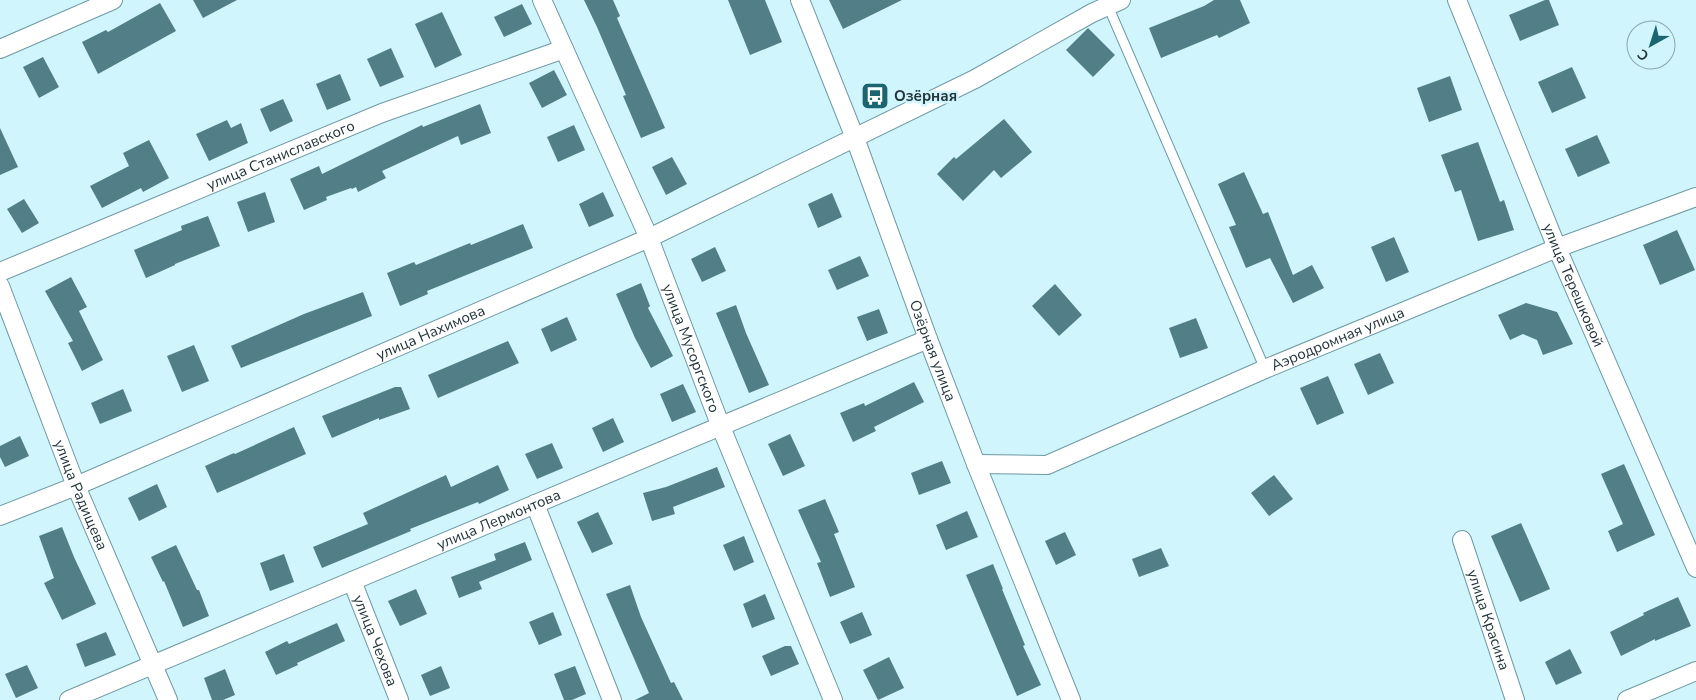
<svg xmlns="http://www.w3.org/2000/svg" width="1696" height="700" font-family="'Nunito Sans',sans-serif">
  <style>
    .building { fill: #527e87 }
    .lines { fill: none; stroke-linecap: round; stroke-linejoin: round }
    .service-casing { stroke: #6e9aa3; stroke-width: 11 }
    .minor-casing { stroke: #6e9aa3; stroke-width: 20 }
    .service { stroke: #fff; stroke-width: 9 }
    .minor { stroke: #fff; stroke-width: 18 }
    .labels { text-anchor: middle; stroke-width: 5; stroke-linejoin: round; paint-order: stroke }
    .poi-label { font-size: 15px; font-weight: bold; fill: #233539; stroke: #d0f5fd; text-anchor: start }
    .street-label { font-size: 15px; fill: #233539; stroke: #d0f5fd }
  </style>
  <rect width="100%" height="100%" fill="#d0f5fd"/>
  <!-- building -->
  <g class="building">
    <polygon points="193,0 237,0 203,18"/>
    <polygon points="584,0 613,0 620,16 617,18 665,128 641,138 623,96 626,95 597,27"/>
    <polygon points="728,0 765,0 782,42 750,55"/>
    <polygon points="829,0 902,0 843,29"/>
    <polygon points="1214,0 1240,0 1250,23 1219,38 1217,35 1161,58 1149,28 1204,6"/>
    <polygon points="1545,0 1549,0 1559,25 1520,41 1509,15"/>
    <polygon points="160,3 176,31 98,74 82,42 106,30 108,32"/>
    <polygon points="522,4 532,24 504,37 494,17"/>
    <polygon points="442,12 462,55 435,68 415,24"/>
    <polygon points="1088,28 1115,55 1093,77 1066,50"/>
    <polygon points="391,48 404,77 380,87 367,59"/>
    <polygon points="43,57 59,87 39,98 23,67"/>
    <polygon points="1572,67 1586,98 1552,113 1538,82"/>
    <polygon points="554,70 567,95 542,108 529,83"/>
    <polygon points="340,74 351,100 327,110 316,84"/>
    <polygon points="1450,76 1462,110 1429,122 1417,88"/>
    <polygon points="283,99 293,121 270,132 260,109"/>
    <polygon points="480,104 491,133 461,145 458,136 382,171 386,178 358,192 356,187 352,189 351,188 326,197 327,200 304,210 290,179 319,166 322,174 422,125 423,127"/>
    <polygon points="1004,119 1032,152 1001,178 994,170 963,201 937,174 954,157 956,159"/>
    <polygon points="227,120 231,128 241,123 248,143 209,161 196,134"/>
    <polygon points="574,125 585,150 558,162 547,137"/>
    <polygon points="0,128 18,167 0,175"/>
    <polygon points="1597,135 1610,163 1578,177 1565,149"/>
    <polygon points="149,140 169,178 143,192 141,188 102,208 90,186 129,166 123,153"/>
    <polygon points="1478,142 1500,202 1504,200 1514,230 1478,241 1461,190 1455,192 1441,155"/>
    <polygon points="672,157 687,184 666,195 652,167"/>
    <polygon points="1244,172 1263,214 1268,212 1293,275 1312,265 1324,288 1293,303 1270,258 1246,268 1229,227 1236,225 1218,184"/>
    <polygon points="265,192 275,222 248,232 237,202"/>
    <polygon points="603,192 614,216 589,227 579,204"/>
    <polygon points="832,193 842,217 818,228 808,204"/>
    <polygon points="24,199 39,223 22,233 7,209"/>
    <polygon points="208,216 220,246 175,264 175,265 146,278 134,250 182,230 181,226"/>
    <polygon points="523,224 533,248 427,291 428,294 400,306 387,273 414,262 416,265 470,243 471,245"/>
    <polygon points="1677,230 1695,270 1660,285 1643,245"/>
    <polygon points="1394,237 1409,272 1386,282 1371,247"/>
    <polygon points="715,247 726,271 702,282 691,259"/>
    <polygon points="860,256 869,276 837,290 828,270"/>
    <polygon points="71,277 87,307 79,311 103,360 82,371 68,343 73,341 45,291"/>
    <polygon points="641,283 650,306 648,308 673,356 651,368 635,338 616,294"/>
    <polygon points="1055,284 1082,315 1059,336 1032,306"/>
    <polygon points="363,292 372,316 241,368 231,346 304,314"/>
    <polygon points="1526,303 1557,312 1573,344 1543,355 1537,340 1523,334 1510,340 1498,315"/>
    <polygon points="736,305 746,333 769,385 749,393 716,313"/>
    <polygon points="879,309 888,333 867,341 857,317"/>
    <polygon points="567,317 577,340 551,352 541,329"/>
    <polygon points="1196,318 1208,348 1180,358 1169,328"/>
    <polygon points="508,341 519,363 438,398 428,375"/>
    <polygon points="194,345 209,381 182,392 167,356"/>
    <polygon points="1380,353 1394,383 1368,395 1354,364"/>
    <polygon points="1328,376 1344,413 1317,425 1300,388"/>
    <polygon points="914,382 924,402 874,427 876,431 853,442 840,413 864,403 865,406"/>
    <polygon points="683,384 696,412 672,422 660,394"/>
    <polygon points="395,387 401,387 410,409 379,420 379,418 332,438 322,416"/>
    <polygon points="123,389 132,411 100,424 91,403"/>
    <polygon points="613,418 624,442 603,452 592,428"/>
    <polygon points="294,427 306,454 217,493 205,466 234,453 235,454"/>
    <polygon points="790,434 805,466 783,476 768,444"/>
    <polygon points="20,436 29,456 5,467 0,457 0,446"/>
    <polygon points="552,443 563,468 537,479 525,454"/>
    <polygon points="942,461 951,483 919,495 911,473"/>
    <polygon points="1624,464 1655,535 1617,552 1608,531 1623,524 1601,474"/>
    <polygon points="498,465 509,490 479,504 478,502 410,529 411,531 322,568 313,547 368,524 363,513 446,475 451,487"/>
    <polygon points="717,467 725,487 673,507 675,514 652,521 643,493 666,487"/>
    <polygon points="1274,475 1293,499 1269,516 1251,493"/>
    <polygon points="157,484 167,507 139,521 128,498"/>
    <polygon points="825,499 839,532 834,534 855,587 830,597 817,563 821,562 798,510"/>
    <polygon points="967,511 978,537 946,550 936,525"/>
    <polygon points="598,512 613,544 592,553 577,522"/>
    <polygon points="1521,523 1550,589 1520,602 1491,536"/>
    <polygon points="62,527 74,557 96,604 62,620 44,583 54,578 39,536"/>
    <polygon points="1065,532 1076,555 1056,565 1045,541"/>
    <polygon points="744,536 754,562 734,571 723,545"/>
    <polygon points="525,542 532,560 479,582 482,589 459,598 451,577 496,560 494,554"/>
    <polygon points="176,545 197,590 199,590 209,616 183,627 164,581 163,582 151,557"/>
    <polygon points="1161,548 1169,566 1139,577 1132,559"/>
    <polygon points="284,554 294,582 270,591 260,563"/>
    <polygon points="993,564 1003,589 1002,589 1025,645 1023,646 1041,685 1017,696 966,575"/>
    <polygon points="630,585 641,617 671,683 674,682 683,700 635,700 649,693 606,594"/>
    <polygon points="416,589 427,614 400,626 388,601"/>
    <polygon points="765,594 775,619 752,628 743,604"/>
    <polygon points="1678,597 1691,626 1655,641 1655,639 1621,656 1610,632 1644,615 1643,613"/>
    <polygon points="553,612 562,635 539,645 529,622"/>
    <polygon points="862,612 872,635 850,644 840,622"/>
    <polygon points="337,623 345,641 297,663 298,665 276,675 265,652 287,641 289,644"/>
    <polygon points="106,632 116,655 85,667 76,644"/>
    <polygon points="785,646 791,646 799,664 771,676 762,656"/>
    <polygon points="1570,649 1582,673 1556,685 1545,662"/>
    <polygon points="889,657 904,688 878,700 863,670"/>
    <polygon points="27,665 38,688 16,698 5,674"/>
    <polygon points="441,666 450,688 430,696 421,675"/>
    <polygon points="575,666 586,694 572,700 564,700 554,674"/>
    <polygon points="225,669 235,695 223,700 212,700 204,678"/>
  </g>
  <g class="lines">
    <defs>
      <polyline id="service" points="1108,6 1265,369"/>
      <g id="minor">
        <path id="s1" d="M542,0L649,238L721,427L833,700"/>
        <path id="s2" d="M800,0L855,138L928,339L976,464L1071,700"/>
        <path id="s3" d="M1457,0L1557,248L1696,568"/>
        <polyline points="0,49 113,0"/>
        <path id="s4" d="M0,272L382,113L564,49"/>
        <path id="s5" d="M0,286L76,486L168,700"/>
        <path id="s6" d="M976,464L1047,465L1265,369L1557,248L1696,197"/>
        <polyline points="535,504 612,700"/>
        <path id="s7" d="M0,516L76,486L649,238L975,79L1092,13L1121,0"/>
        <path id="s8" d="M1462,540L1515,700"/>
        <path id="s9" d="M352,581L399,700"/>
        <path id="s10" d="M69,700L928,339"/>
        <polyline points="1627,700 1696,671"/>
      </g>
    </defs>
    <!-- service casing -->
    <use href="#service" class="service-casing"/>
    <!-- minor casing -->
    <use href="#minor" class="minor-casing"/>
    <!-- service -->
    <use href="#service" class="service"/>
    <!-- minor -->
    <use href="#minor" class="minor"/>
  </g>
  <!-- icons -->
  <defs>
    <symbol id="bus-square" viewBox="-11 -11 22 22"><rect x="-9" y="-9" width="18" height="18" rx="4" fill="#1b6571" stroke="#d0f5fd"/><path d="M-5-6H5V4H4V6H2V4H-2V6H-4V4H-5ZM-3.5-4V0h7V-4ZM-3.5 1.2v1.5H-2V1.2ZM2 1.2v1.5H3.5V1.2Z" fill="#fff"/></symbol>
  </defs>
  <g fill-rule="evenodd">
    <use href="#bus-square" x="859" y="80" width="32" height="32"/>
  </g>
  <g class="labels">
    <!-- poi labels -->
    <g class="poi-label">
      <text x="894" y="101">Озёрная</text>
    </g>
    <!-- street labels -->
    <g class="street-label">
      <text dy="5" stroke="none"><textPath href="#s4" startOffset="304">улица Станиславского</textPath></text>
      <text dy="5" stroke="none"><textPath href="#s3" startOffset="308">улица Терешковой</textPath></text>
      <text dy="5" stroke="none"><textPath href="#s7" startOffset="468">улица Нахимова</textPath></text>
      <text dy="5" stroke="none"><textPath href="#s6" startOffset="388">Аэродромная улица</textPath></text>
      <text dy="5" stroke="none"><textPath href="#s1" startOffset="379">улица Мусоргского</textPath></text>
      <text dy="5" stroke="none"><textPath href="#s2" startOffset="375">Озёрная улица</textPath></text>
      <text dy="5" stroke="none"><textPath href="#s5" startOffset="224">улица Радищева</textPath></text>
      <text dy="5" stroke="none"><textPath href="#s10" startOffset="466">улица Лермонтова</textPath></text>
      <text dy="5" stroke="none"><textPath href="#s8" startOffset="84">улица Красина</textPath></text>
      <text dy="5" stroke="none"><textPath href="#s9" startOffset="64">улица Чехова</textPath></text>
    </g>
  </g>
  <!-- north arrow -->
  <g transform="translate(1651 45) rotate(219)"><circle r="24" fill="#d0f5fd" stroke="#8ba8af"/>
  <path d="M0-4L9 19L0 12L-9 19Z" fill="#1b6571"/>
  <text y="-8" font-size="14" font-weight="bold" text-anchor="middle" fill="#233539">С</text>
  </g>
</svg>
